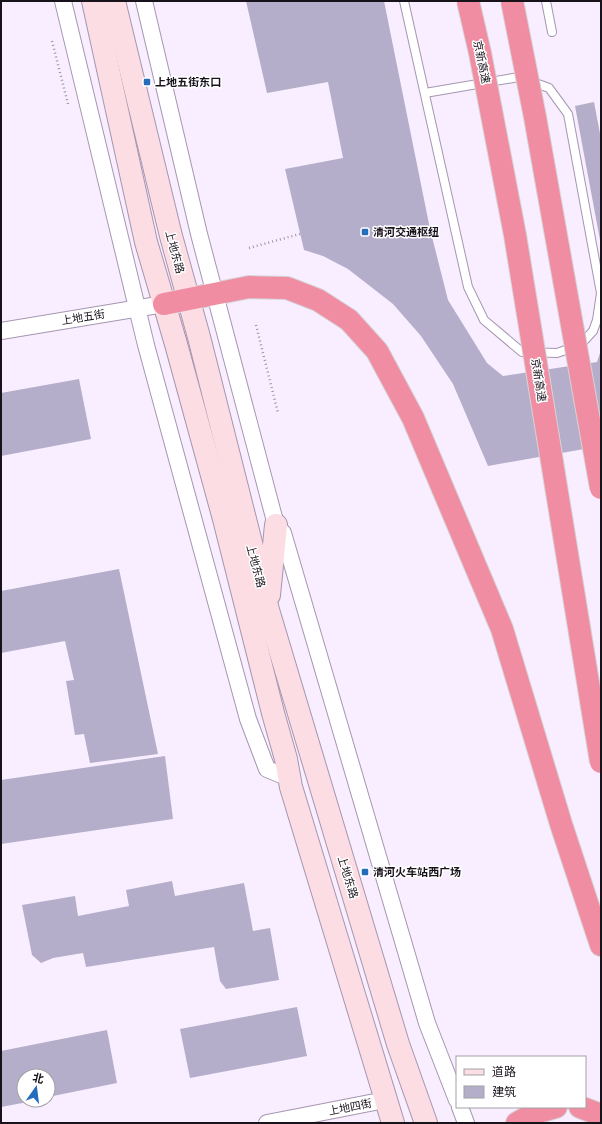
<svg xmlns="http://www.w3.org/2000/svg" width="602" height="1124" font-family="'Work Sans','Noto Sans SC',sans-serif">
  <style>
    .building { fill: #b5aeca }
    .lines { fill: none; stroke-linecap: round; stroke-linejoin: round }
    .service-casing { stroke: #a696b0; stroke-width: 10 }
    .minor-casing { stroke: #a696b0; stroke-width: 18 }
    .secondary-casing { stroke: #a696b0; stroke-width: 24 }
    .motorway-casing { stroke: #d5d4d6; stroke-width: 24 }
    .path { stroke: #9d94a2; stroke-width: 2.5; stroke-dasharray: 1 3; stroke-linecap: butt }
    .service { stroke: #fff; stroke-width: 8 }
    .minor { stroke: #fff; stroke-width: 16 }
    .secondary { stroke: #fbdde3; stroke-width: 22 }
    .motorway { stroke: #f18da3; stroke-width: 22 }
    .motorway-bridge-casing { stroke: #d5d4d6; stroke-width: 24; stroke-linecap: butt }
    .motorway-bridge { stroke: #f18da3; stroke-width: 22 }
    .poi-dot { fill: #266cbd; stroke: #fff; stroke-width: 1.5 }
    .labels { text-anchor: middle; stroke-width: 3; stroke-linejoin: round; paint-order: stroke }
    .street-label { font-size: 11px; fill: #18121b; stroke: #fff }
    .poi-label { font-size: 11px; font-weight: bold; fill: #18121b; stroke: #fff; text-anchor: start }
  </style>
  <rect width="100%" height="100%" fill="#f8eeff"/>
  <!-- building -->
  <g class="building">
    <polygon points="246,1 384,1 430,229 448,300 487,363 503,376 597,362 601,350 601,446 488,466 453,384 421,336 393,304 348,269 323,256 304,250 285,169 343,158 328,82 267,93"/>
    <polygon points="594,102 601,139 600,240 575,106"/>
    <polygon points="79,379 91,439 1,456 1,393"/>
    <polygon points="119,569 158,754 90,763 84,734 75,735 66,681 74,680 65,641 1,653 1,591"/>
    <polygon points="165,756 173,819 1,844 1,780"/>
    <polygon points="172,881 175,896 244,883 253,931 270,928 279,980 226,989 220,981 214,947 86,967 83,953 53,958 41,963 32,955 22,905 75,896 78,916 129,906 126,890"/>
    <polygon points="297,1007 307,1056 190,1078 180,1029"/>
    <polygon points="107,1030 117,1083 48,1097 48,1076 24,1076 24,1100 33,1101 1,1107 1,1051"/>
  </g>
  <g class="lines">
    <defs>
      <g id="service">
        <polyline points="404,1 468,287 484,320 522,352 557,353 580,345 593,331 597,320 601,293 568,114 549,88 519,77 425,93"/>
        <polyline points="546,1 552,32"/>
      </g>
      <g id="minor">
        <polyline points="63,1 146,345 248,719 267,769 289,778"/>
        <polyline points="144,1 199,234 276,525 283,533 427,1023 457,1100"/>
        <polyline points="1,331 164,304"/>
        <polyline points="460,1107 466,1123"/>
        <polyline points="267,1123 385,1100"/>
      </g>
      <g id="secondary">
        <polyline points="93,1 146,242 176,344 224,519 273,713 286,759 291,787 393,1123"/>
        <polyline points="114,1 171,236 199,337 268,610 398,1044 426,1123"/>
        <polyline points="269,595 276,525"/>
      </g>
      <g id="motorway">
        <polyline points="164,304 249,287 287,288 318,300 349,320 377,351 413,418 502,629 561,824 601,945"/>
        <polyline points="580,1107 601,1115"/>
        <polyline points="517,1123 535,1113 556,1107"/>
      </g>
    </defs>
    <!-- service casing -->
    <use href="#service" class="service-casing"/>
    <!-- minor casing -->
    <use href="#minor" class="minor-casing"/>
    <!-- secondary casing -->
    <use href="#secondary" class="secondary-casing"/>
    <!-- motorway casing -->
    <use href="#motorway" class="motorway-casing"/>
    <!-- path -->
    <g class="path">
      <polyline points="52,41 68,104"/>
      <polyline points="249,248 300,234"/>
      <polyline points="256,325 278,413"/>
    </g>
    <!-- service -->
    <use href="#service" class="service"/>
    <!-- minor -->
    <use href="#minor" class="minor"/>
    <!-- secondary -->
    <use href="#secondary" class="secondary"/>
    <!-- motorway -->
    <use href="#motorway" class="motorway"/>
    <defs>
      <g id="motorway-bridge">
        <polyline points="468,1 480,53 515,235 601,762"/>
        <polyline points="512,1 535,117 601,488"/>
      </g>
    </defs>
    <!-- motorway-bridge casing -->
    <use href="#motorway-bridge" class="motorway-bridge-casing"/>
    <!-- motorway-bridge -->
    <use href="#motorway-bridge" class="motorway-bridge"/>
  </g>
  <!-- markers -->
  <g class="poi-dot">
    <rect x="143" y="78" width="8" height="8" rx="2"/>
    <rect x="361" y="228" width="8" height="8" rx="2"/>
    <rect x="361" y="868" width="8" height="8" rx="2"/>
  </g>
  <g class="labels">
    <!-- street labels -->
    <g class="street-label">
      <text transform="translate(482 62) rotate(78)" y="4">京新高速</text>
      <text transform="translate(175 252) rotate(75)" y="4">上地东路</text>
      <text transform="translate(83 317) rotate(-9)" y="4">上地五街</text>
      <text transform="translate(539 380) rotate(81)" y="4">京新高速</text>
      <text transform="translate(256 566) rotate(75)" y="4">上地东路</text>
      <text transform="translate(348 877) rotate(73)" y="4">上地东路</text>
      <text transform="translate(350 1107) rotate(-11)" y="4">上地四街</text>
    </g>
    <!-- poi labels -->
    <g class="poi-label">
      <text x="155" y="86">上地五街东口</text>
      <text x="373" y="236">清河交通枢纽</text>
      <text x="373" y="876">清河火车站西广场</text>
    </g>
  </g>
  <!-- border -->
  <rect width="602" height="1124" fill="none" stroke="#18121b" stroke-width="4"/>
  <!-- legend -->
  <rect x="456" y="1056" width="130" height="52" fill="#ffffff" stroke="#a3a0a4"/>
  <rect x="464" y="1069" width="20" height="6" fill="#fbdde3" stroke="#a3a0a4"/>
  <text x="492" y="1076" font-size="12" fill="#18121b">道路</text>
  <rect x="464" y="1086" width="20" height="12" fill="#b5aeca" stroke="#a3a0a4"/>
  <text x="492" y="1096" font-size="12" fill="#18121b">建筑</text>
  <!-- north arrow -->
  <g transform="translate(36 1088) rotate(14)"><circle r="19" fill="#ffffff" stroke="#a3a0a4"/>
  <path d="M0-3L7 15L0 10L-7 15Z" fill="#266cbd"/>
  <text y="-6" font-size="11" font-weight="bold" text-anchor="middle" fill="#18121b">北</text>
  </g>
</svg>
